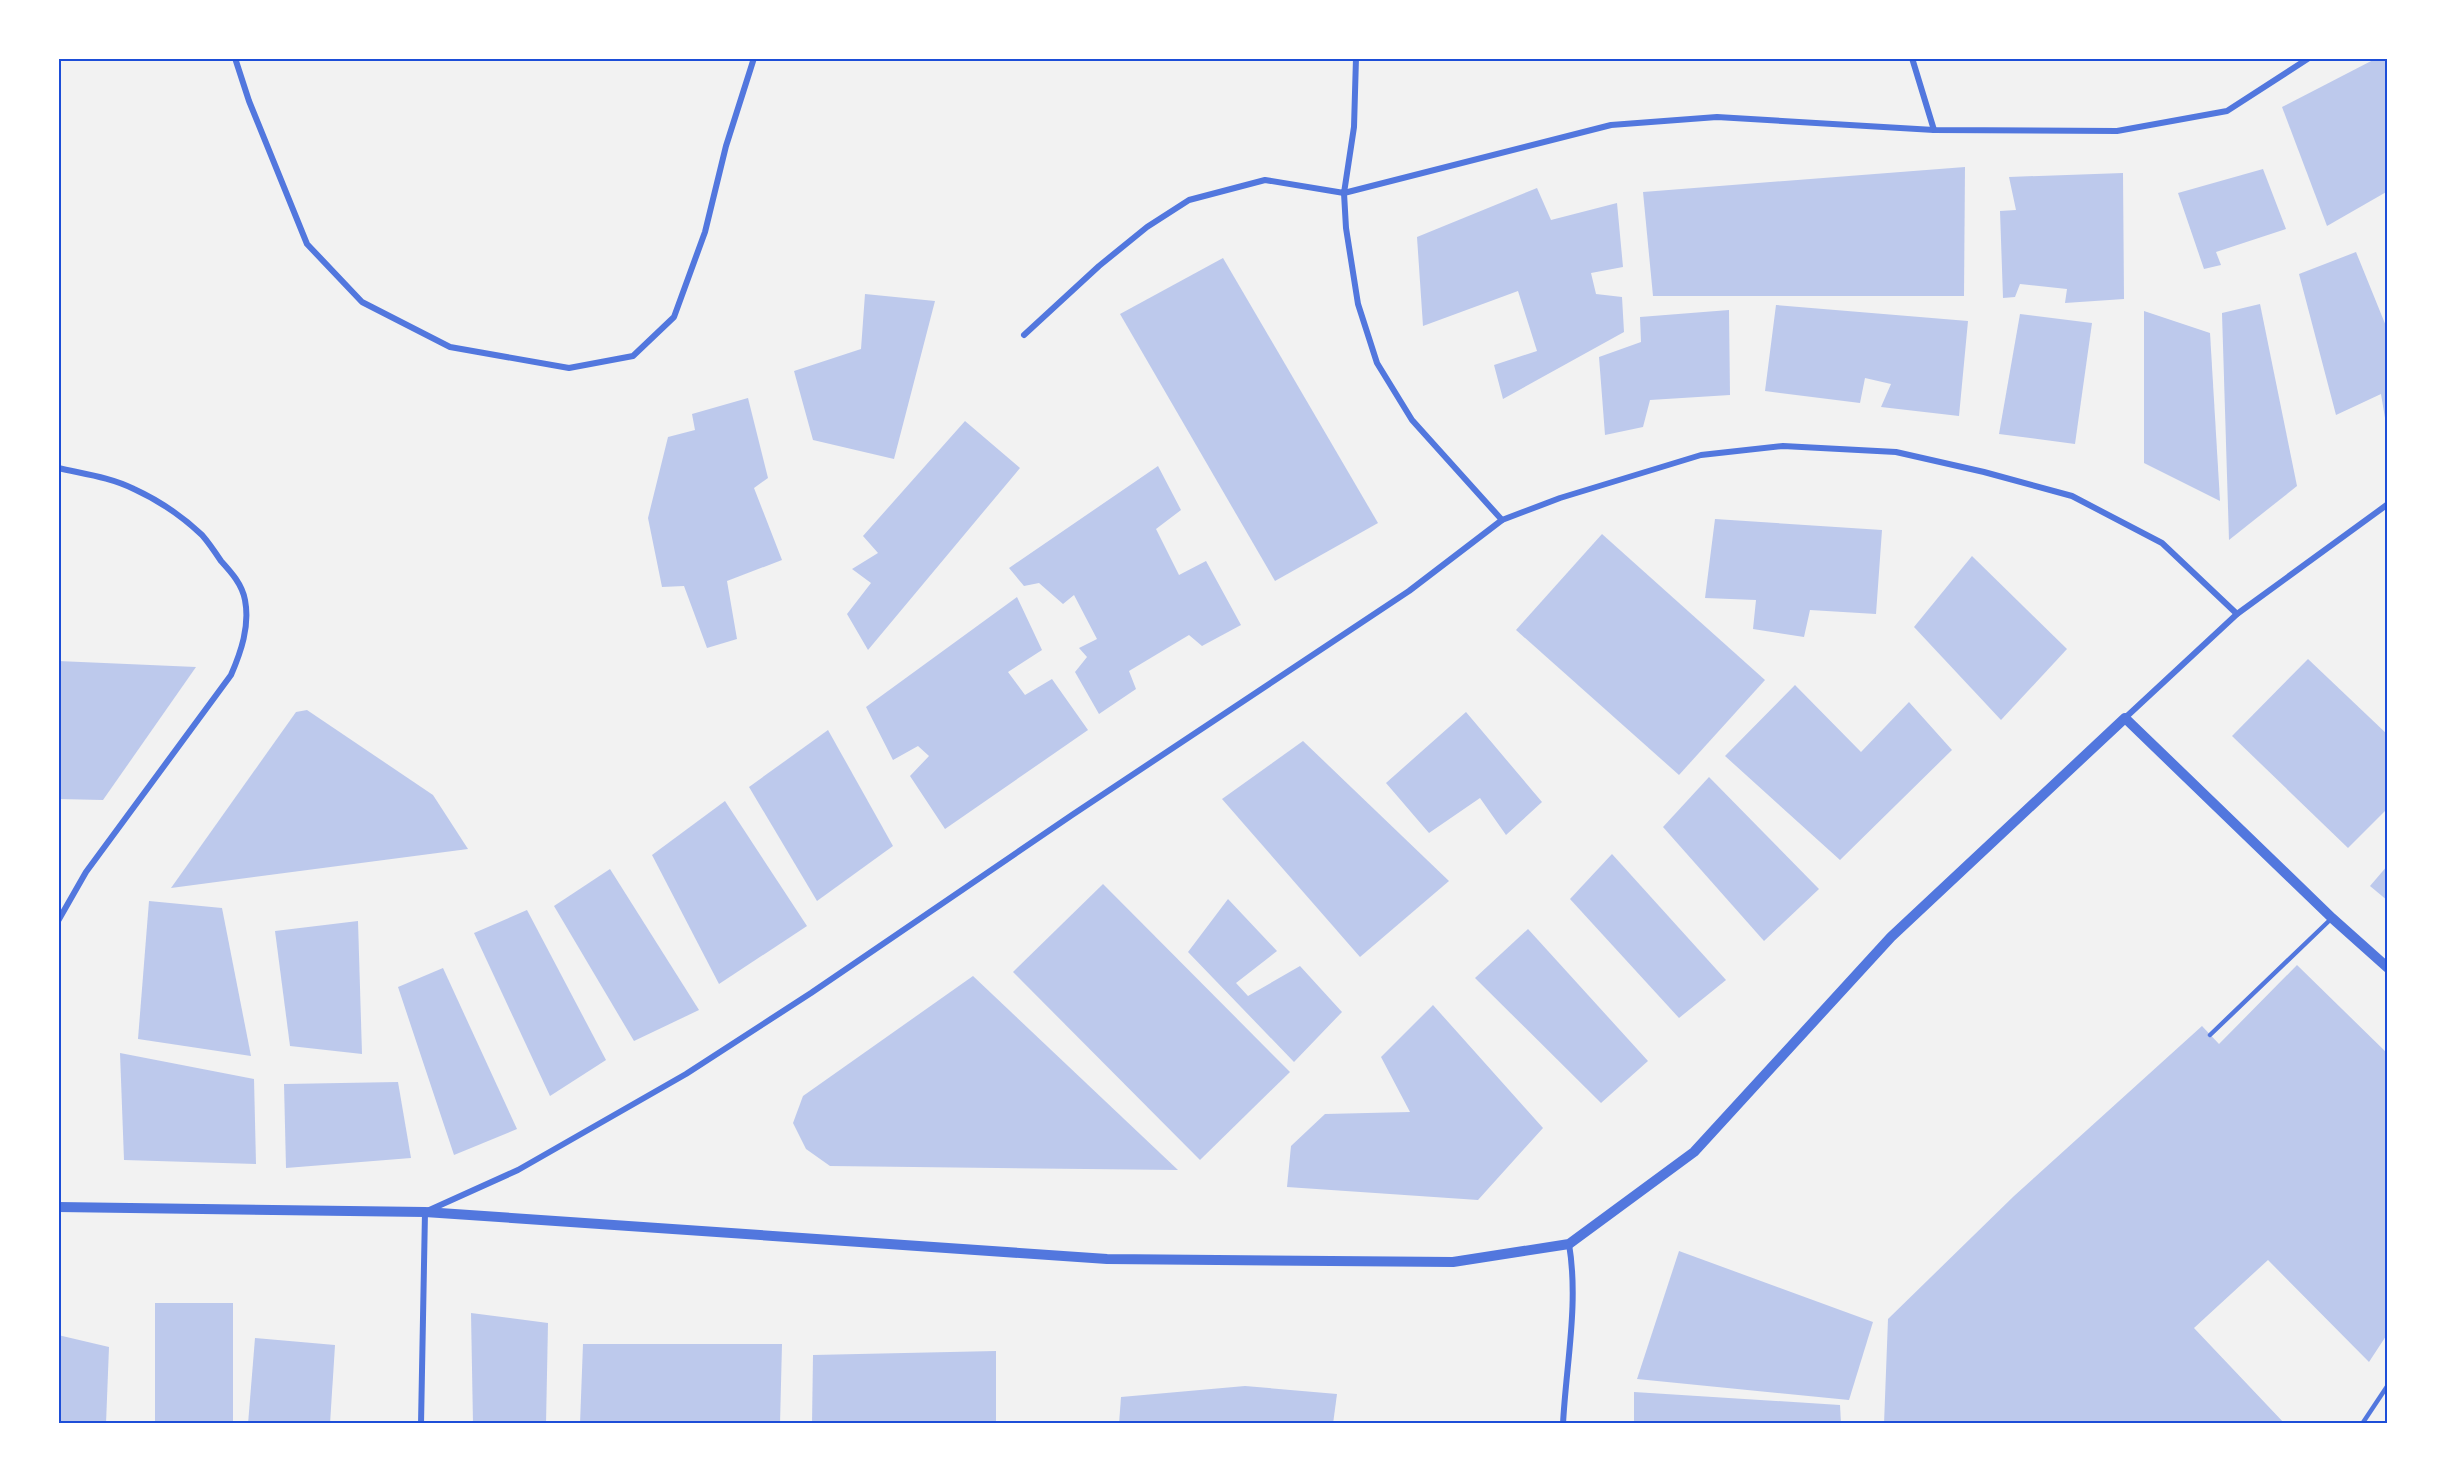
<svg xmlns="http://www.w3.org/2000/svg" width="2446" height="1482" font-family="Merriweather,serif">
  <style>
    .building { fill: #bdc9ec }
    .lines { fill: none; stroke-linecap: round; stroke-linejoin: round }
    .service { stroke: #5277de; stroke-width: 4.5 }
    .minor { stroke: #5277de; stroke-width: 6 }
    .tertiary { stroke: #5277de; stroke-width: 10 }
    .neatline { fill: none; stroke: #1d4ed8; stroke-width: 2 }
  </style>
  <rect width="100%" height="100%" fill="#f2f2f2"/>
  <!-- building -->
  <g class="building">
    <polygon points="2377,58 2388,58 2388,191 2327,226 2282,107"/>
    <polygon points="1965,167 1964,296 1653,296 1643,192"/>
    <polygon points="2263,169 2286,229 2216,252 2221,265 2204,269 2178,193"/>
    <polygon points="2123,173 2124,299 2065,303 2067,289 2020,284 2015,297 2003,298 2000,211 2016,210 2009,177"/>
    <polygon points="1537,188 1551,220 1617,203 1623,267 1591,273 1596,294 1622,297 1624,332 1503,399 1494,365 1537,351 1518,291 1423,326 1417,237"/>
    <polygon points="2356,252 2388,331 2388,416 2385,418 2381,394 2336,415 2299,274"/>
    <polygon points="1223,258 1378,523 1275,581 1120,314"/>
    <polygon points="865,294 935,301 894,459 813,440 794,371 861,349"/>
    <polygon points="2260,304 2297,486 2229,540 2222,313"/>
    <polygon points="1776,305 1968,321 1959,416 1881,407 1891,384 1865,378 1860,403 1765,391"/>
    <polygon points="1729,310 1730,395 1650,400 1643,427 1605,435 1599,357 1641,342 1640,317"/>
    <polygon points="2144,311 2210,333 2220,501 2144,463"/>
    <polygon points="2020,314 2092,323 2075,444 1999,434"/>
    <polygon points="748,398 768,478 754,488 782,560 727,581 737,639 707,648 684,586 662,587 648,518 668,437 695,430 692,414"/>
    <polygon points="965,421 1020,468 868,650 847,614 871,583 852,569 878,553 863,536"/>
    <polygon points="1158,466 1181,510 1156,529 1179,575 1206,561 1241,625 1202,646 1189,635 1129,671 1136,689 1099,714 1075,672 1087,657 1079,648 1097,639 1074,595 1063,604 1039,583 1024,586 1009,568"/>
    <polygon points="1715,519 1882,530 1876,614 1810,610 1804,637 1753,629 1756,600 1705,598"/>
    <polygon points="1602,534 1765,680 1679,775 1516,630"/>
    <polygon points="1972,556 2067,649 2001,720 1914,627"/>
    <polygon points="1017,597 1042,650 1008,672 1025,695 1052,679 1088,730 945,829 910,776 929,756 918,746 893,760 866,707"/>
    <polygon points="2308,659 2388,735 2388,808 2348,848 2232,736"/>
    <polygon points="58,661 196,667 103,800 58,799"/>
    <polygon points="1795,685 1861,752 1909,702 1952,750 1840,860 1725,756"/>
    <polygon points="307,710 433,795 468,849 171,888 296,712"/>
    <polygon points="1466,712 1542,802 1506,835 1480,798 1429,833 1386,783"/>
    <polygon points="828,730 893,846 817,901 749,787"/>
    <polygon points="1303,741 1449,881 1360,957 1222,799"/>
    <polygon points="1709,777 1819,889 1764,941 1663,827"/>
    <polygon points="725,801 807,926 719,984 652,855"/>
    <polygon points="1612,854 1726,980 1679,1018 1570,899"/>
    <polygon points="2388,865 2388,901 2370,886"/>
    <polygon points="610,869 699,1010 634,1041 554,906"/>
    <polygon points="1103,884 1290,1072 1200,1160 1013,972"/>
    <polygon points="1228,899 1277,951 1236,983 1248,996 1300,966 1342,1012 1294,1062 1188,952"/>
    <polygon points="149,901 222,908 251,1056 138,1039"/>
    <polygon points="527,910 606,1060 550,1096 474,933"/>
    <polygon points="358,921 362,1054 290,1046 275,931"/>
    <polygon points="1528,929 1648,1061 1601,1103 1475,978"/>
    <polygon points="2297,965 2388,1054 2388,1333 2369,1362 2268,1260 2194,1328 2285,1424 1884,1424 1888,1319 2014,1196 2202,1026 2219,1044"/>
    <polygon points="443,968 517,1129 454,1155 398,987"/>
    <polygon points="973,976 1178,1170 830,1166 806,1149 793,1123 803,1096"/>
    <polygon points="1433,1005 1543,1128 1478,1200 1287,1187 1291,1146 1325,1114 1410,1112 1381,1057"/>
    <polygon points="120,1053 254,1079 256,1164 124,1160"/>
    <polygon points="398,1082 411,1158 286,1168 284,1084"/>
    <polygon points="1679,1251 1873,1322 1849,1400 1637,1379"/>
    <rect x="155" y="1303" width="78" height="121"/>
    <polygon points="471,1313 548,1323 546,1424 473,1424"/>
    <polygon points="58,1335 109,1347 106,1424 58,1424"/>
    <polygon points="255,1338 335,1345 330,1424 248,1424"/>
    <polygon points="583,1344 782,1344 780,1424 580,1424"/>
    <polygon points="996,1351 996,1424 812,1424 813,1355"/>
    <polygon points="1245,1386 1337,1394 1333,1424 1119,1424 1121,1397"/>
    <polygon points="1634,1392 1840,1405 1841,1424 1634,1424"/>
  </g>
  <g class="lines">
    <!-- service -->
    <g class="service">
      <polyline points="2210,1035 2332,918"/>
      <polyline points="2362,1424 2388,1385"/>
    </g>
    <!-- minor -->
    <g class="minor">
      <polyline points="235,58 249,101 307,244 362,302 450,347 569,368 633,356 674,317 705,232 726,146 754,58"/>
      <polyline points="1912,58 1934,130"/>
      <polyline points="1024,335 1099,266 1147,227 1189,200 1265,180 1344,193 1354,127 1356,58"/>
      <path d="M58,468C84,474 110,477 134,489C158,500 183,517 202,535C209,543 215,552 221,561C231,572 242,584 245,600C250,626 241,652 231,675L86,872L58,921"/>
      <polyline points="1502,520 1412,420 1377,363 1358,304 1346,228 1344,193 1611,125 1717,117 1934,130 2117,131 2227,111 2309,58"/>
      <polyline points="2125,718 2237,614 2388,504"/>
      <polyline points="421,1424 425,1212 518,1170 686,1074 811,993 1072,815 1409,591 1502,520 1560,498 1701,455 1783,446 1896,452 1984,472 2072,496 2162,543 2237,614"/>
      <path d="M1563,1424C1566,1365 1579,1303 1569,1244"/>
    </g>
    <!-- tertiary -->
    <polyline class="tertiary" points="58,1207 425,1212 1107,1259 1453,1262 1569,1244 1694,1152 1891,937 2125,718 2332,918 2388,968"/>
  </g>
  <!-- border -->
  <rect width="2446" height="1482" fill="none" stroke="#ffffff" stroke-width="120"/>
  <rect x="60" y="60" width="2326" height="1362" class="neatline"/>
</svg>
